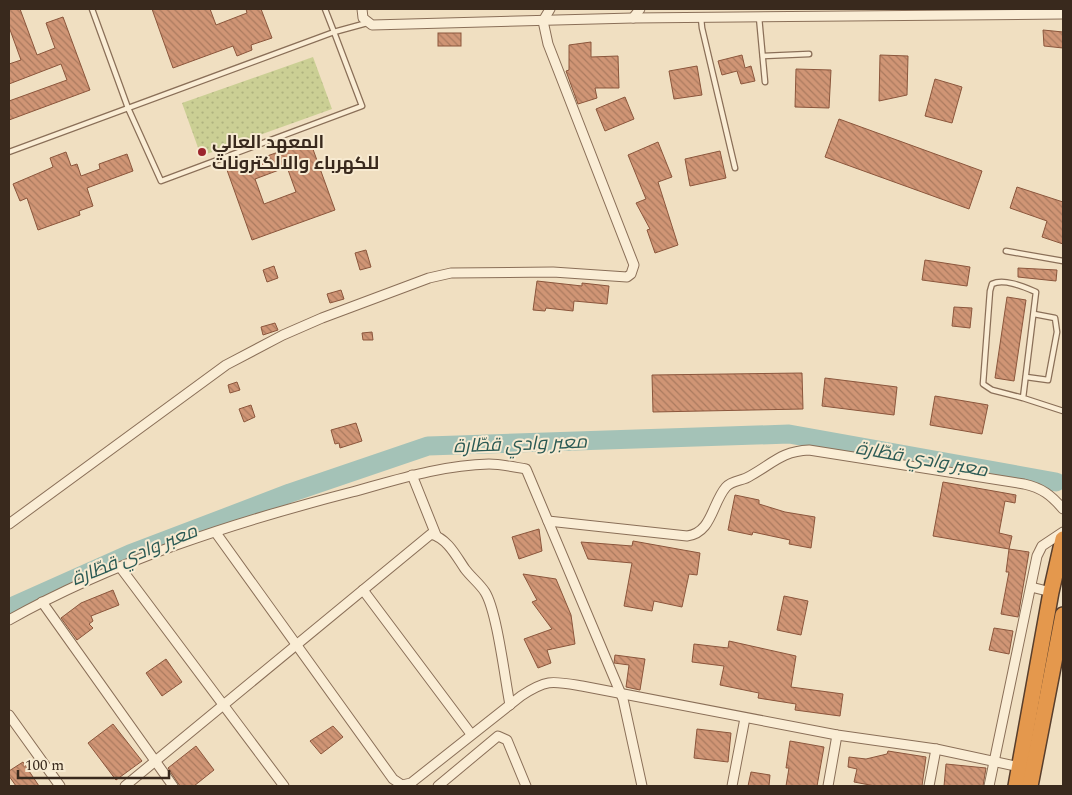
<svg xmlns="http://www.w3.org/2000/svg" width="1072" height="795" font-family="Spectral,Cairo,serif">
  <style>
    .park { fill: url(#park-dots) }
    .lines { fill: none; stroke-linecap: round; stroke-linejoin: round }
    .river { stroke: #a4c2b7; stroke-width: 19 }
    .building { fill: url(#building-back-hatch); stroke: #8b563c; fill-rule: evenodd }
    .lane-casing { stroke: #8a6f58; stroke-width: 7 }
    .street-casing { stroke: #8a6f58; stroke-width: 11 }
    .highway-casing { stroke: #583e2c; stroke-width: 18 }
    .lane { stroke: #faedd5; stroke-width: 4.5 }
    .street { stroke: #faedd5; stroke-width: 9 }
    .highway { stroke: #e4984d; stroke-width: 15 }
    .poi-dot { fill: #9c252d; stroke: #f7ead1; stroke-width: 2 }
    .labels { text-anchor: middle; stroke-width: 4; stroke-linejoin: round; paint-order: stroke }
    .poi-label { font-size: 18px; font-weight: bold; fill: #39291d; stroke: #f7ead1; text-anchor: start }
    .water-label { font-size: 19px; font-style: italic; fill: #2b5a54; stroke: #f7ead1 }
  </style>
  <defs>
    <pattern id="park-dots" width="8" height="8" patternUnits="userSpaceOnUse" patternTransform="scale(1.25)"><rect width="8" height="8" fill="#cbcf94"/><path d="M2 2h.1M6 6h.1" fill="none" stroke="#afb27f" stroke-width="1.8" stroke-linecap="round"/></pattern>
    <pattern id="building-back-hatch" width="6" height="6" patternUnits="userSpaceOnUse" patternTransform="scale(1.25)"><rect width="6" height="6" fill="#d09575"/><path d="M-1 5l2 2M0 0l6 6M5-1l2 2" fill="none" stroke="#aa7a5f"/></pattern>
  </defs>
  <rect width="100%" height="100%" fill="#f0dfc1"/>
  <!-- park -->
  <polygon class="park" points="313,57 332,109 201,156 182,103"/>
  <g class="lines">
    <!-- river -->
    <polyline class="river" points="9,608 130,554 290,493 428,446 789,434 1056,482"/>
  </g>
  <!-- building -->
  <g class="building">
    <polygon points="9,9 20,9 37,55 55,48 46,23 63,17 90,90 9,120 9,101 67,80 61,64 9,84 9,64 21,60 9,27"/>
    <polygon points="152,9 210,9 216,25 247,13 246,9 261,9 272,38 251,45 252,50 237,56 233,46 173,68"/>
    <polygon points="1043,30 1063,32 1063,48 1044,46"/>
    <rect x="438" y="33" width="23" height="13"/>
    <polygon points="591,42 591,57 618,56 619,88 595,88 597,98 578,104 566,71 569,70 569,45"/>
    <polygon points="742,55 745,68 751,66 755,81 741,84 737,71 722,75 718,61"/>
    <polygon points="880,55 908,56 907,95 879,101"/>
    <polygon points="697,66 702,95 674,99 669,71"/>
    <polygon points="796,69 831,70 829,108 795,107"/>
    <polygon points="935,79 962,87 952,123 925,116"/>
    <polygon points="625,97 634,119 605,131 596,109"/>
    <polygon points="839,119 982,171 969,209 825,157"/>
    <path d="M310,141L335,210L252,240L227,170ZM287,167L296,192L264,204L255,179Z"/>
    <polygon points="658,142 672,177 658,182 678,245 655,253 647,230 650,229 636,203 646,199 628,155"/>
    <polygon points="720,151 726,178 690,186 685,159"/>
    <polygon points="66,152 71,166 77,164 81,176 100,169 99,164 127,154 133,171 87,188 93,206 79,211 80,215 38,230 27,198 20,201 13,184 53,167 50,158"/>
    <polygon points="1017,187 1063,202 1063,244 1042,237 1047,221 1010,208"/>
    <polygon points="366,250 371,267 360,270 355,253"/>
    <polygon points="925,260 970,267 967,286 922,280"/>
    <polygon points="274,266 278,278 267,282 263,270"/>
    <polygon points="1018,268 1057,270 1056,281 1018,277"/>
    <polygon points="537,281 582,286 582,283 609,286 607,304 574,301 573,311 546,308 545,311 533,310"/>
    <polygon points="341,290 344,299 330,303 327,294"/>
    <polygon points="1007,297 1026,300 1014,381 995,378"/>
    <polygon points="954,307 972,308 970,328 952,326"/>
    <polygon points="275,323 278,330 263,335 261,327"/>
    <polygon points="372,332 373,340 363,340 362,333"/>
    <polygon points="802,373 803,409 653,412 652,375"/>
    <polygon points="825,378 897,387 894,415 822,406"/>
    <polygon points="237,382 240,390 230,393 228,385"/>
    <polygon points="935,396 988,405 982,434 930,425"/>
    <polygon points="251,405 255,417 244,422 239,409"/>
    <polygon points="356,423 362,441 340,448 339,443 335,444 331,430"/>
    <polygon points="943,482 1016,495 1015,503 1005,501 999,533 1012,536 1009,549 933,536"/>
    <polygon points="735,495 759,500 759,504 785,512 815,517 811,548 789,544 790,540 753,532 752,535 728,530"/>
    <polygon points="539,529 542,551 519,559 512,537"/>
    <polygon points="633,541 700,553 697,575 689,574 682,607 654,601 652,611 624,606 632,563 588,559 581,542 632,546"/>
    <polygon points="1009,549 1029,552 1018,617 1001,614 1009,572 1006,572"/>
    <polygon points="523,574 556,579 571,615 575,644 547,650 551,663 538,668 524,639 552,629 532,602 537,600"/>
    <polygon points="113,590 119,605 91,616 93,621 89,624 93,628 77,640 61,618 81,603"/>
    <polygon points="784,596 808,601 801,635 777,630"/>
    <polygon points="994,628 1013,631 1009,654 989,650"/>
    <polygon points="729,641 796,656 791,687 843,694 840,716 795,710 796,704 758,698 759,693 720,685 724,666 692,662 694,644 728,648"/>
    <polygon points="615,655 645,659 640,690 626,687 629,665 614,663"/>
    <polygon points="166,659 182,682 162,696 146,673"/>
    <polygon points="113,724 142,761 116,780 88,743"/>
    <polygon points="333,726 343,737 321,754 310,741"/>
    <polygon points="697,729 731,733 728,762 694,758"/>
    <polygon points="790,741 824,747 817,786 786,786 789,768 786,768"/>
    <polygon points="196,746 214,770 194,786 180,786 168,768"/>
    <polygon points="888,751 926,757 922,786 875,786 854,782 857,769 848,767 849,757 866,759 887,754"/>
    <polygon points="23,762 39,786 16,786 9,776 9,771"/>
    <polygon points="946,764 986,768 983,786 944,786"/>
    <polygon points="751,772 770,775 769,786 748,786"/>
  </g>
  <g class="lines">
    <defs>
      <g id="lane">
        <polyline points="92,9 128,108 161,181 362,106 334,32 367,23"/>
        <polyline points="759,17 765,82"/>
        <polyline points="701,18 702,28 735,168"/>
        <polyline points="763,56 809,54"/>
        <polyline points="9,152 334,32 325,9"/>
        <polyline points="1006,251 1063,261"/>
        <polyline points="1026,377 1048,380 1057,332 1055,318 1034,314"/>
        <path d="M1023,398L1036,292C1024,287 1004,278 992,284L990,291L983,384L992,390L1023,398L1063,411"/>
      </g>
      <g id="street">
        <polyline points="362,9 363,18 372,25 633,18 1063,14"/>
        <polyline points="633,18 640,9"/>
        <polyline points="412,475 436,535"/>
        <path d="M548,521L687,536C712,533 712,503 726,487C732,480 743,481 750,476C772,464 782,451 809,450L1024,484C1042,488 1051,495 1063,509"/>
        <polyline points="9,524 226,365 283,335 322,318 429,278 451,273 553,272 627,277 631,274 634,265 548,44 543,21 550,9"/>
        <path d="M216,533L393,779L402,785L411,783L521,696C547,679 552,681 582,686L837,735L936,749L1020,767"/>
        <polyline points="120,567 284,786"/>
        <polyline points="1031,587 1051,592"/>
        <polyline points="363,590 471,734"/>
        <polyline points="42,602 173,786"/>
        <path d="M9,620C114,561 235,522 352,492C396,480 442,465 489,464C501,464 514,467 526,469L623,699L642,786"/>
        <polyline points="9,715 60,786"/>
        <path d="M125,786L431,534C448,539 456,556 465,569C471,577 480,584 485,592C497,611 505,680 510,705"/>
        <polyline points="438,786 498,736 507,740 526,786"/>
        <polyline points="732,786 745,718"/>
        <polyline points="828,786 837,735"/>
        <polyline points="929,786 936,749"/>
        <polyline points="989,786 1037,556 1042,546 1063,532"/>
      </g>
      <g id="highway">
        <polyline points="1016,786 1051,592 1063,539"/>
        <polyline points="1030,786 1063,615"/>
      </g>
    </defs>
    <!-- lane casing -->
    <use href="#lane" class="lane-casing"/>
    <!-- street casing -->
    <use href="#street" class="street-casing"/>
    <!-- highway casing -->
    <use href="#highway" class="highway-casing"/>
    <!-- lane -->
    <use href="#lane" class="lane"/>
    <!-- street -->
    <use href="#street" class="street"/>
    <!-- highway -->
    <use href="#highway" class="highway"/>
  </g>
  <!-- markers -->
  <circle class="poi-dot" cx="202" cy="152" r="5"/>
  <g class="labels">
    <!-- poi labels -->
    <g class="poi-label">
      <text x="212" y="148">المعهد العالي<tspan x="212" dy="21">للكهرباء والالكترونات</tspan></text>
    </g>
    <!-- water labels -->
    <g class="water-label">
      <text transform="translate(520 443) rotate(-2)" y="7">معبر وادي قطّارة</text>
      <text transform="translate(922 458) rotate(10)" y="7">معبر وادي قطّارة</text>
      <text transform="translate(134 554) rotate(-22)" y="7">معبر وادي قطّارة</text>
    </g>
  </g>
  <!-- border -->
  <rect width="1072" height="795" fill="none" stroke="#39291d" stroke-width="20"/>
  <!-- scale -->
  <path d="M18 770v8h151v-8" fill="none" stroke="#39291d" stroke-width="2.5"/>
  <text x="25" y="770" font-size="15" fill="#39291d" stroke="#f7ead1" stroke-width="4" paint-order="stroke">100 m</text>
</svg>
